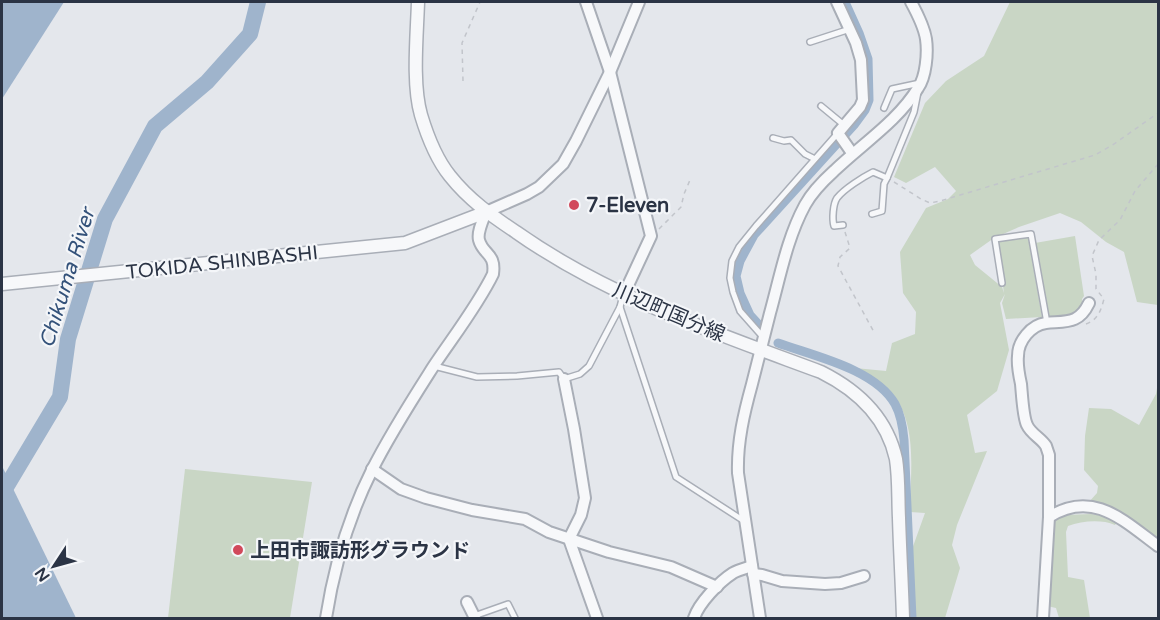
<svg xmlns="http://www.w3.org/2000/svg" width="1160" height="620" font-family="'Varela Round','Noto Sans JP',sans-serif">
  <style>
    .green { fill: #c9d6c5 }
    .water { fill: #9fb4cc }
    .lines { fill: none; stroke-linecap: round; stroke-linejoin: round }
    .canal { stroke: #9fb4cc; stroke-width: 9 }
    .river { stroke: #9fb4cc; stroke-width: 16 }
    .service-casing { stroke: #a9aeb7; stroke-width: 8 }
    .minor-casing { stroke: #a9aeb7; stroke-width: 14 }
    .tertiary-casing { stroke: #a9aeb7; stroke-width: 15 }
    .path { stroke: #c2c5cb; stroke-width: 1.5; stroke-dasharray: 4.5 4.5; stroke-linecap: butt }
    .service { stroke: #f7f8fa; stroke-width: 5 }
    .minor { stroke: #f7f8fa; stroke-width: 10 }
    .tertiary { stroke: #f7f8fa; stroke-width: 12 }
    .poi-dot { fill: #d1495b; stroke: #f4f6f9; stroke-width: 2 }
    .labels { text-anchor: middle; stroke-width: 4.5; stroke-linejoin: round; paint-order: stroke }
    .poi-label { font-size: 20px; font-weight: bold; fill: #2b3445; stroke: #f4f6f9; text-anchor: start }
    .street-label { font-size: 20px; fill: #2b3445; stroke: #f4f6f9 }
    .water-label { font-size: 21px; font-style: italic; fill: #34527a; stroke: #f4f6f9 }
  </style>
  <rect width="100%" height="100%" fill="#e4e7ec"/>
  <!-- green -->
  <g class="green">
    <path d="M1010,2H1158V305L1137,302L1124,252L1106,242L1081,222L1060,213L1019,227L994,238L970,255L975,265L1002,287L1004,293L997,242L1028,237L1042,317L1006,319L1002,303L1005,294L1000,303L1009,350L997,391L967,415L975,453L987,451L957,525L952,545L960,568L945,618H913L911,552L925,513L910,512C910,473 919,423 890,391C880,381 867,375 855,368L886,371L892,343L915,334L916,312L903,293L900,252L926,208L948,199L956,191L935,167L906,183L894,177L925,103L946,81L984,56Z"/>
    <polygon points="1075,236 1084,296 1082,299 1082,306 1067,318 1048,318 1035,243"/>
    <polygon points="1158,382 1158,542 1089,502 1097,493 1098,486 1084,470 1085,436 1089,408 1111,409 1139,425 1156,394"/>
    <polygon points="185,469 312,482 290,618 168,618"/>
    <path d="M1091,514L1105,516L1117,522L1115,525C1101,519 1082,521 1068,526L1066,532L1068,577L1084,580L1090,618H1059L1056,608L1047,606L1053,523L1064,515Z"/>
  </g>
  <!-- water -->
  <g class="water">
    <polygon points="2,2 64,2 2,99"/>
    <polygon points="2,466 76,618 2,618"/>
  </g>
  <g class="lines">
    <!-- canal -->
    <g class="canal">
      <polyline points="760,326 750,315 740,293 736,276 740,261 754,235 854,125 865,110 869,100 868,59 859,33 845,2"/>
      <path d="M778,343C814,356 875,369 895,404C901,415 903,428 904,440L912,618"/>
    </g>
    <!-- river -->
    <polyline class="river" points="2,494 60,397 68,339 105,219 155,126 207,82 250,34 258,2"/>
    <defs>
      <g id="service">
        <polyline points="810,42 850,29"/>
        <polyline points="821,106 844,125"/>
        <polyline points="884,108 892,89 920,83"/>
        <polyline points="773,138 784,141 791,140 805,154 815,159"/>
        <polyline points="872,214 882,211 884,184 887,178 914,112 918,92"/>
        <path d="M843,225L834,226C832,219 833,204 837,198C844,189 863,177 873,172L887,178"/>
        <polyline points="1002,283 995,239 1031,234 1047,323"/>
        <polyline points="623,295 620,307 676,477 744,521"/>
        <polyline points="763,337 740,311 733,292 730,278 732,261 739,247 756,226 838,133"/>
        <polyline points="434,366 477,377 517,376 559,372 564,379 580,374 589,366 620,307"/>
        <polyline points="474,616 508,604 515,618"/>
      </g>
      <g id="minor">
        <polyline points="586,2 610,72 651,236 624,294"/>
        <polyline points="837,2 856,43 861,60 863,100 860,107 838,133 852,153"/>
        <polyline points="564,379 574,429 585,498 581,515 569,539 597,618"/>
        <polyline points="372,469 401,489 426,498 472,510 525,519 549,532 609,552 671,567 717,587"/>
        <path d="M1049,517C1093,489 1124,521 1158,546"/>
        <polyline points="753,574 762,575 782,581 825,584 841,583 864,576"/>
        <polyline points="467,602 475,618"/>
        <path d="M326,618C334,567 349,516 372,470C390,434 412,400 433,367C453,337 478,305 493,274C496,253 483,255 479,240C477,232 483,220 486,212L527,194L539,187L563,164L576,141L610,72L639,2"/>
        <path d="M694,618C699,603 719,582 733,573C738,570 746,568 752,566"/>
        <path d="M760,618L738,473C737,442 744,413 752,384C758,360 764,337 770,313C780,277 787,238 805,205C812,192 823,181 834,171C862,144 898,121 918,88C926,77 928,53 926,39C924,26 917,13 911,2"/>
        <path d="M1043,618L1049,517V455C1048,452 1047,449 1046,446C1041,438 1031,434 1027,425C1023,417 1022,394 1021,384C1019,375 1017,365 1018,356C1018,341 1031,325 1046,323C1067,321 1079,324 1089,303"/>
      </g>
      <g id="tertiary">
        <path d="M418,2C417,35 412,84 421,115C427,135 437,160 450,176C469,200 492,216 516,232C608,297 716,333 821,372C857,390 887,418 896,459C899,478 898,499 899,518C900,551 902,585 903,618"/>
        <polyline points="2,284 405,243 486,212"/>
      </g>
    </defs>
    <!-- service casing -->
    <use href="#service" class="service-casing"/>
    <!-- minor casing -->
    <use href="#minor" class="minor-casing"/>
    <!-- tertiary casing -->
    <use href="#tertiary" class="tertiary-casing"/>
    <!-- path -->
    <g class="path">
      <polyline points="463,81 462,43 480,2"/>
      <polyline points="894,182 921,199 930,203 940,201 1095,155 1114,144 1158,113"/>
      <polyline points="659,229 681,207 684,194 690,180"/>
      <polyline points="845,232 850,248 840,257 838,266 875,334"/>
      <path d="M1086,324C1098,320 1101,310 1104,299L1096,289V274L1092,256L1099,240L1120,220L1135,191L1158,164"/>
    </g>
    <!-- service -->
    <use href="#service" class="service"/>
    <!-- minor -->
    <use href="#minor" class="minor"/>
    <!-- tertiary -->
    <use href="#tertiary" class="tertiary"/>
  </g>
  <!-- markers -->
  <g class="poi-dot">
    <circle cx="574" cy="205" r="6"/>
    <circle cx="238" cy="550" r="6"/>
  </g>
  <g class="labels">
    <!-- poi labels -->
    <g class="poi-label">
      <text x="586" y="212">7-Eleven</text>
      <text x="250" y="557">上田市諏訪形グラウンド</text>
    </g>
    <!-- street labels -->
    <g class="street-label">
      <text transform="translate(222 262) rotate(-6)" y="7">TOKIDA SHINBASHI</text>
      <text transform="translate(669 312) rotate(23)" y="7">川辺町国分線</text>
    </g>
    <!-- water labels -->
    <g class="water-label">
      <text transform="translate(67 278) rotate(-73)" y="7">Chikuma River</text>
    </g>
  </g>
  <!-- border -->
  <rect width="1160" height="620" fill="none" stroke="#2b3445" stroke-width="6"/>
  <!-- north arrow -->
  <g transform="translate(54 566) rotate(234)" stroke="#f4f6f9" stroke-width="4.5" paint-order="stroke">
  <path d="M0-4.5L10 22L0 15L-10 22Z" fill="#2b3445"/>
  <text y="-9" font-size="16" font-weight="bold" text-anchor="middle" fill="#2b3445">N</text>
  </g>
</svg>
